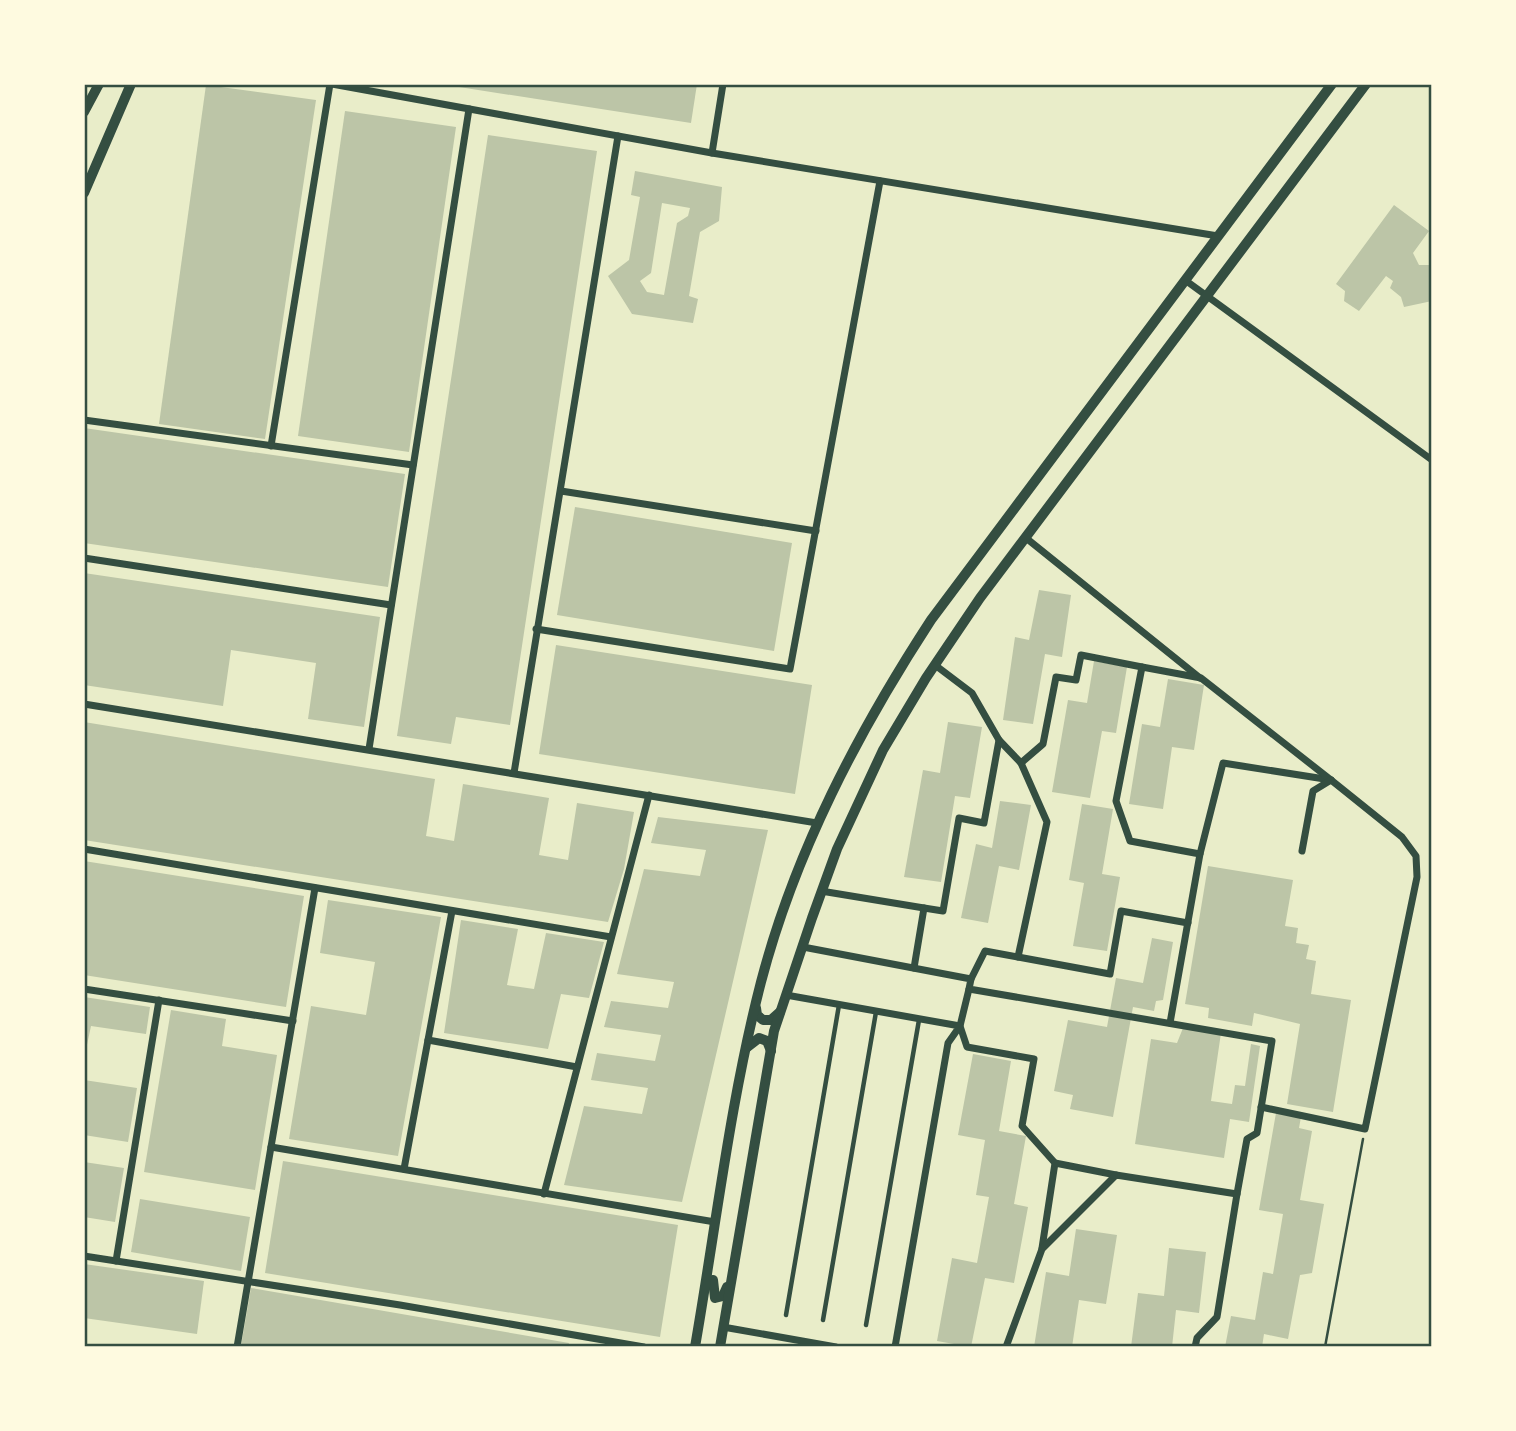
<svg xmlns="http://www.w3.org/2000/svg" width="1516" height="1431" font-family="'Fira Sans Condensed',sans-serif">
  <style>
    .building { fill: #bcc5a7; fill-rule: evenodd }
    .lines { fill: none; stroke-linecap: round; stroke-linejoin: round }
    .path { stroke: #344e41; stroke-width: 2.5 }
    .service { stroke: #344e41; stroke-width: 4.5 }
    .minor { stroke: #344e41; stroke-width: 7 }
    .tertiary { stroke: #344e41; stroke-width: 10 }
    .neatline { fill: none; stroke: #344e41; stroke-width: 2.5 }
  </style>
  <rect width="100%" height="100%" fill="#e9edc9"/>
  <!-- building -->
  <g class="building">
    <polygon points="440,84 697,84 691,123"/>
    <polygon points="206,85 316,100 265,439 159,424"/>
    <polygon points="345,111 456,127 409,452 298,436"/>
    <polygon points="488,135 597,151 510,725 456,717 451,744 397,736"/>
    <path d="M635,171L722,187L719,221L700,232L689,296L698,299L693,323L632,314L608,276L629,260L640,197L631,195ZM662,203L690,208L688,216L677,223L664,295L647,292L640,281L651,273Z"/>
    <polygon points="1394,205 1429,231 1413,253 1419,265 1432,265 1432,301 1404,307 1401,297 1390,288 1393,281 1386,276 1359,311 1344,301 1345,291 1336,284"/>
    <polygon points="84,428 405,474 388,587 84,543"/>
    <polygon points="575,507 792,543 774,651 557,615"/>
    <polygon points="84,573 380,617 364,727 308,719 316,663 231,650 223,706 84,685"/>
    <polygon points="1039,590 1071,595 1062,657 1045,654 1033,724 1003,720 1015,637 1029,640"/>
    <polygon points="556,645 812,685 795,794 539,754"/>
    <polygon points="1094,661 1127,667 1116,733 1102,731 1090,798 1052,792 1068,700 1087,703"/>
    <polygon points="1168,679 1204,685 1194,750 1172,747 1163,809 1129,804 1142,724 1160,727"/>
    <polygon points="84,722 435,779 426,836 454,841 463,784 549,798 539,855 568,860 577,803 634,812 624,869 608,922 84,840"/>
    <polygon points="948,722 982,727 970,798 955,796 941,882 904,877 923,770 940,773"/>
    <polygon points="1000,801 1031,805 1019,870 999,866 988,923 961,918 976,844 992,848"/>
    <polygon points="1082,804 1113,809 1102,874 1120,877 1107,951 1073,946 1084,883 1069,880"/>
    <polygon points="658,817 768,830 682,1202 564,1185 584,1106 642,1114 648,1088 591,1080 597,1053 655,1061 661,1035 604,1027 611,1001 668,1008 674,982 617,974 644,869 700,876 706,850 651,843"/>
    <polygon points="84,861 304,896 286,1007 84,975"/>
    <polygon points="1208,866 1293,880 1285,926 1298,928 1296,943 1309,945 1306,959 1316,961 1311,994 1351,1000 1333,1112 1287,1104 1300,1024 1254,1013 1252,1026 1208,1018 1209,1008 1185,1004"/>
    <polygon points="328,900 441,917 398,1156 289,1139 311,1006 366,1015 375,962 320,953"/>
    <polygon points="461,920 518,929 507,985 534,989 546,933 604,942 589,998 561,994 548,1049 444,1033"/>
    <polygon points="1152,938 1173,942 1163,1000 1156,1001 1154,1011 1133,1007 1113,1117 1070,1109 1073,1095 1054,1091 1068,1020 1107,1027 1116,978 1143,983"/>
    <polygon points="84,997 150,1007 146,1034 91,1026 84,1059"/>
    <polygon points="171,1010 226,1019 222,1046 277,1055 255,1190 144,1172"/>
    <polygon points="1183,1028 1221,1033 1211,1101 1232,1104 1235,1085 1245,1086 1251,1044 1260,1046 1249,1122 1230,1119 1224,1158 1135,1144 1151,1039 1177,1043"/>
    <polygon points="973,1054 1011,1061 999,1131 1026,1136 1014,1204 1028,1207 1014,1283 985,1278 971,1347 937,1341 952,1258 977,1263 989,1197 976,1195 985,1140 958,1135"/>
    <polygon points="84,1080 137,1088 128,1142 84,1135"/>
    <polygon points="1276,1113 1301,1117 1299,1128 1312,1131 1300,1200 1324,1204 1312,1273 1300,1275 1288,1339 1264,1334 1262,1347 1225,1347 1231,1316 1255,1320 1263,1272 1273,1274 1283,1214 1259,1210"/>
    <polygon points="283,1161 678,1225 660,1337 265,1273"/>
    <polygon points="84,1162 124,1168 115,1222 84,1217"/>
    <polygon points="140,1199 250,1217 241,1271 131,1252"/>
    <polygon points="1076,1229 1117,1235 1106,1304 1079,1300 1072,1347 1034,1347 1046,1272 1069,1276"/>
    <polygon points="1169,1248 1206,1252 1199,1313 1176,1310 1172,1347 1131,1347 1138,1293 1164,1296"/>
    <polygon points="84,1264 204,1281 197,1334 84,1318"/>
    <polygon points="251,1288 569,1343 568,1347 241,1346"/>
  </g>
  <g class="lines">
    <!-- path -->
    <polyline class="path" points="1325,1347 1363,1139"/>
    <!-- service -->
    <g class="service">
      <polyline points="786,1315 839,1005"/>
      <polyline points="823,1320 876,1012"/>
      <polyline points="866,1325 919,1020"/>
    </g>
    <!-- minor -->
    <g class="minor">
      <polyline points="332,84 712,153 1218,236"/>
      <polyline points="712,153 723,84"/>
      <polyline points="1185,280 1432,460"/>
      <polyline points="84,420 413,465"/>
      <polyline points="271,446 330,84"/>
      <polyline points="561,491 816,531"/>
      <polyline points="1026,538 1200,678"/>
      <polyline points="84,558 391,605"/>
      <polyline points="536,629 790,669 880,181"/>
      <polyline points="84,704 817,823"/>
      <polyline points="369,749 469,109"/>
      <polyline points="1021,763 1043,744 1056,677 1076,680 1081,655 1142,667"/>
      <polyline points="514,773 618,136"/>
      <polyline points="84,849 611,937"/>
      <polyline points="1200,854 1223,763 1331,780"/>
      <polyline points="821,891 924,908 914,968"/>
      <polyline points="924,908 943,911 959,818 984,823 999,740 972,693 935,665"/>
      <polyline points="803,947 971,979 969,989 1272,1041 1257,1133 1247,1139 1237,1194"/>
      <polyline points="1018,957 1110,974 1121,911 1188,923"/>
      <polyline points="971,979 985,951 1018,957 1047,822 1021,763 999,740"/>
      <polyline points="84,989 293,1021"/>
      <polyline points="969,989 960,1026 967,1047 1034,1059 1022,1126 1055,1163 1042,1248"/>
      <polyline points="786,995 960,1026 948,1043 895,1347"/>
      <polyline points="1170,1023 1200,854 1130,841 1116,801 1142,667 1201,678 1331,780"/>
      <polyline points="428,1040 577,1067"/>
      <polyline points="1261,1107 1365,1129 1417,877 1416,856 1402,837 1331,780 1313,791 1302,851"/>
      <polyline points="271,1147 715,1222"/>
      <polyline points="1055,1163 1116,1175"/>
      <polyline points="404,1169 452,911"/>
      <polyline points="544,1194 649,795"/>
      <polyline points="84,1256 400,1305 644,1347"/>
      <polyline points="116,1261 159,1000"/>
      <polyline points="723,1327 836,1347"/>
      <polyline points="237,1347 315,888"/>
      <polyline points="1006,1347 1042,1249 1116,1175 1237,1194 1217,1317 1197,1338 1195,1347"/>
    </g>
    <!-- tertiary -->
    <g class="tertiary">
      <polyline points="84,112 99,84"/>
      <polyline points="84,193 131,84"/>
      <polyline points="756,1008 757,1015 763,1020 771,1020 780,1012"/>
      <polyline points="746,1048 759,1038 767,1041 771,1051"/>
      <polyline points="713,1280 715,1298 723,1296 727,1287"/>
      <path d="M695,1347C716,1226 730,1102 761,982C795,852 858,732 931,620L1332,84"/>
      <polyline points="720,1347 774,1031 812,918 837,849 883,750 926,678 980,598 1366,84"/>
    </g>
  </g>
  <!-- border -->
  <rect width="1516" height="1431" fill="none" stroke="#fefae0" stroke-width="172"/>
  <rect x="86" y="86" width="1344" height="1259" class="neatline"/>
</svg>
